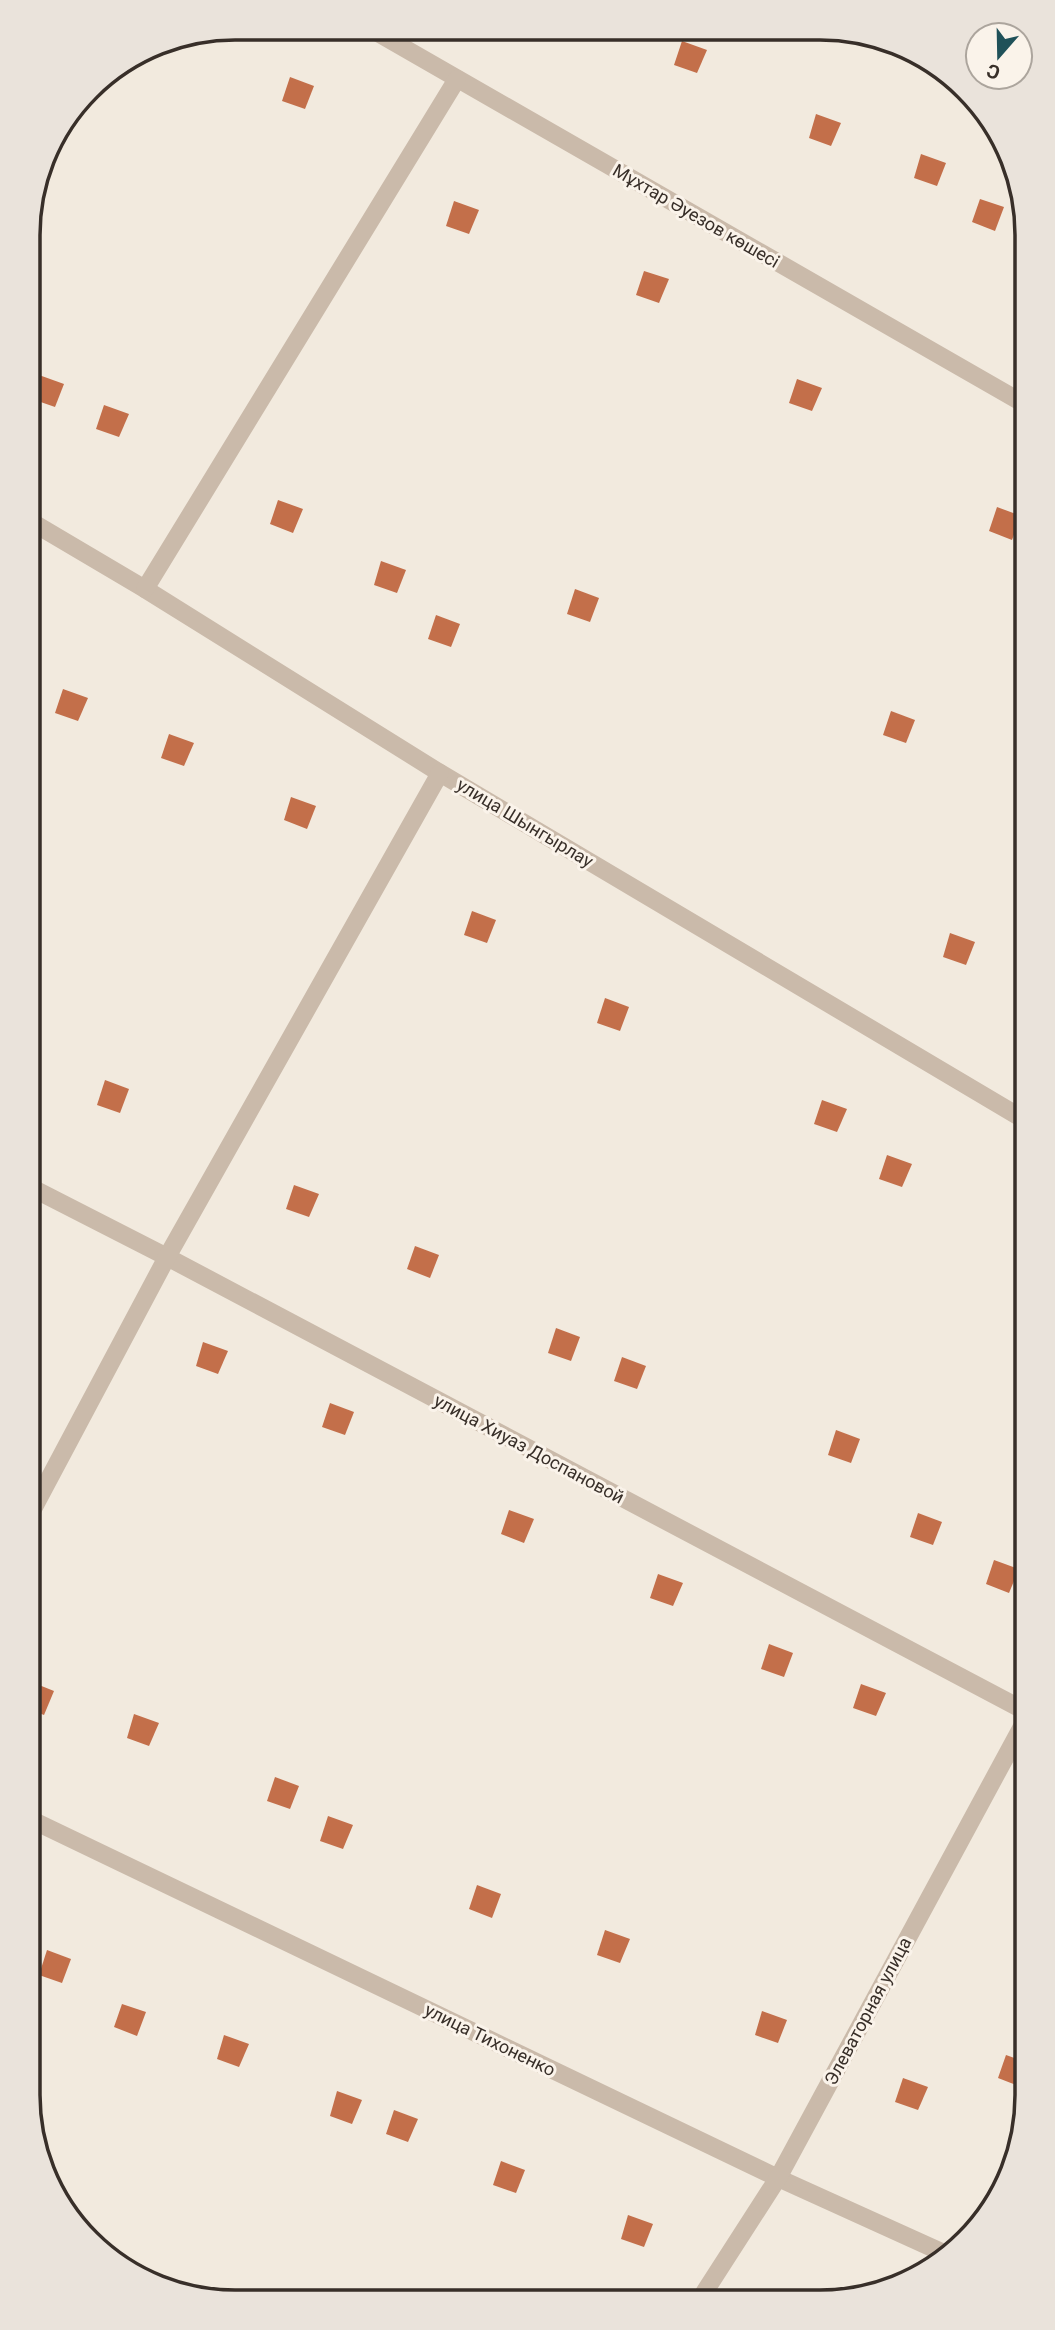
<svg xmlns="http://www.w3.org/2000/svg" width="1055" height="2330" font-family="Roboto,sans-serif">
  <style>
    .building { fill: #c36f4a }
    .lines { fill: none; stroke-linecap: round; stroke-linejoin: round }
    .street { stroke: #cabaaa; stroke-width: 18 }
    .labels { text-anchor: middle; stroke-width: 6; stroke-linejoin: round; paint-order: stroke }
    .street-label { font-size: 18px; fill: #382f29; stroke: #faf3ea }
    .rim { fill: none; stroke: #382f29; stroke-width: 3.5 }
  </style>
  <rect width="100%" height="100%" fill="#f2eade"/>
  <!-- building -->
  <g class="building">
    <polygon points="682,41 707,50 697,73 674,65"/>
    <polygon points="290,77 314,86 305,109 282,101"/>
    <polygon points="816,114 841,123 831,146 809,138"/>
    <polygon points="921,154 946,163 937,186 914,178"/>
    <polygon points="980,199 1004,207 995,231 972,222"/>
    <polygon points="454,201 479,210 469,234 446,226"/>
    <polygon points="644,271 669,279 659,303 636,295"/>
    <polygon points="39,375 64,384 55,407 32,399"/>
    <polygon points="797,379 822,388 812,411 789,403"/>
    <polygon points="104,405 129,414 119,437 96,429"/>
    <polygon points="278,500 303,509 293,533 270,524"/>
    <polygon points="997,507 1021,516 1012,540 989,531"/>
    <polygon points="381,561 406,570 397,593 374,585"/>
    <polygon points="575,589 599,598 590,622 567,614"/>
    <polygon points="436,615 460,624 451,647 428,639"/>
    <polygon points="63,689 88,698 78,721 55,713"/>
    <polygon points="891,711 915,720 906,743 883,735"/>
    <polygon points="169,734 194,743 184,766 161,758"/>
    <polygon points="291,797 316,806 307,829 284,820"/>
    <polygon points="472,911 496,920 487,943 464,935"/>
    <polygon points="950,933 975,942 966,965 943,957"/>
    <polygon points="605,998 629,1007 620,1031 597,1023"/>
    <polygon points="105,1080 129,1089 120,1113 97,1105"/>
    <polygon points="822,1100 847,1109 837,1132 814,1124"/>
    <polygon points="887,1155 912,1164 902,1187 879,1179"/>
    <polygon points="294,1185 319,1194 309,1217 286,1209"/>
    <polygon points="415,1246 439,1255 430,1278 407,1269"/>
    <polygon points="556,1328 580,1337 571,1361 548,1353"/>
    <polygon points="203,1342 228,1351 218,1374 196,1366"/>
    <polygon points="622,1357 646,1366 637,1389 614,1381"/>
    <polygon points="330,1403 354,1412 345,1435 322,1427"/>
    <polygon points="836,1430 860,1439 851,1463 828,1455"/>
    <polygon points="509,1510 534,1519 524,1543 501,1534"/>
    <polygon points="918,1513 942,1522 933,1545 910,1537"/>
    <polygon points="994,1560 1019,1569 1009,1593 986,1584"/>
    <polygon points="658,1574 683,1583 673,1606 650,1598"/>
    <polygon points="769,1644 793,1653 784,1677 761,1669"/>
    <polygon points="34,1683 54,1691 44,1715 34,1711"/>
    <polygon points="861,1684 886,1693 876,1716 853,1708"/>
    <polygon points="134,1714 159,1723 149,1746 127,1738"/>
    <polygon points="275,1777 299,1786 290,1809 267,1801"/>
    <polygon points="328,1816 353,1825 343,1849 320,1841"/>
    <polygon points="477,1885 501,1894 492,1918 469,1909"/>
    <polygon points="605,1930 630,1939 620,1963 597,1955"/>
    <polygon points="47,1950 71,1959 62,1983 39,1975"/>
    <polygon points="122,2004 146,2012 137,2036 114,2027"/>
    <polygon points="762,2011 787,2020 778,2043 755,2035"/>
    <polygon points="224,2035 249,2044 239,2067 217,2059"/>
    <polygon points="1006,2055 1026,2062 1026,2075 1021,2087 998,2078"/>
    <polygon points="903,2078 928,2087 918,2110 895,2102"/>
    <polygon points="337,2091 362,2100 352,2124 330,2116"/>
    <polygon points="394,2110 418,2119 408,2142 386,2134"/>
    <polygon points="501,2161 525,2170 516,2193 493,2185"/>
    <polygon points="628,2215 653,2224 644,2247 621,2239"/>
  </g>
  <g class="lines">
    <!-- street -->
    <g class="street">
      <polyline points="371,29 1021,402"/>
      <polyline points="30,521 145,589 440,773 1023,1119"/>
      <polyline points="145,589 457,79"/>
      <polyline points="32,1188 167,1257 1025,1711"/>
      <polyline points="33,1509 167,1257 440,773"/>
      <polyline points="34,1821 778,2178 948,2255"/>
      <polyline points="702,2296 778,2178 1025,1721"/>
    </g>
  </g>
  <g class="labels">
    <!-- street labels -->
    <g class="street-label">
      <text transform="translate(696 216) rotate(30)" y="6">Мұхтар Әуезов көшесі</text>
      <text transform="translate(525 823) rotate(31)" y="6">улица Шынгырлау</text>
      <text transform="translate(529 1449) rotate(28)" y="6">улица Хиуаз Доспановой</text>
      <text transform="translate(868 2011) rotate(-62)" y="6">Элеваторная улица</text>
      <text transform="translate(490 2040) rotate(26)" y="6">улица Тихоненко</text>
    </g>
  </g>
  <!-- crop -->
  <path d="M0 0H1055V2330H0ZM235 40H820A195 195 0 0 1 1015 235V2095A195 195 0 0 1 820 2290H235A195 195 0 0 1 40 2095V235A195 195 0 0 1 235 40Z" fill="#eae3db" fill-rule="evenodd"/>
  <path class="rim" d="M235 40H820A195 195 0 0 1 1015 235V2095A195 195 0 0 1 820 2290H235A195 195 0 0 1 40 2095V235A195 195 0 0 1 235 40Z"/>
  <!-- north arrow -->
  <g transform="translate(999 56) rotate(200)"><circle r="33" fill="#faf3ea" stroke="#aca59d" stroke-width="2"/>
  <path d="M0-5L12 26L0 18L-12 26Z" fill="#1f5159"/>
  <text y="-10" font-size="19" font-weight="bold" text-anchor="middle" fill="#382f29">С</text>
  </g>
</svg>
